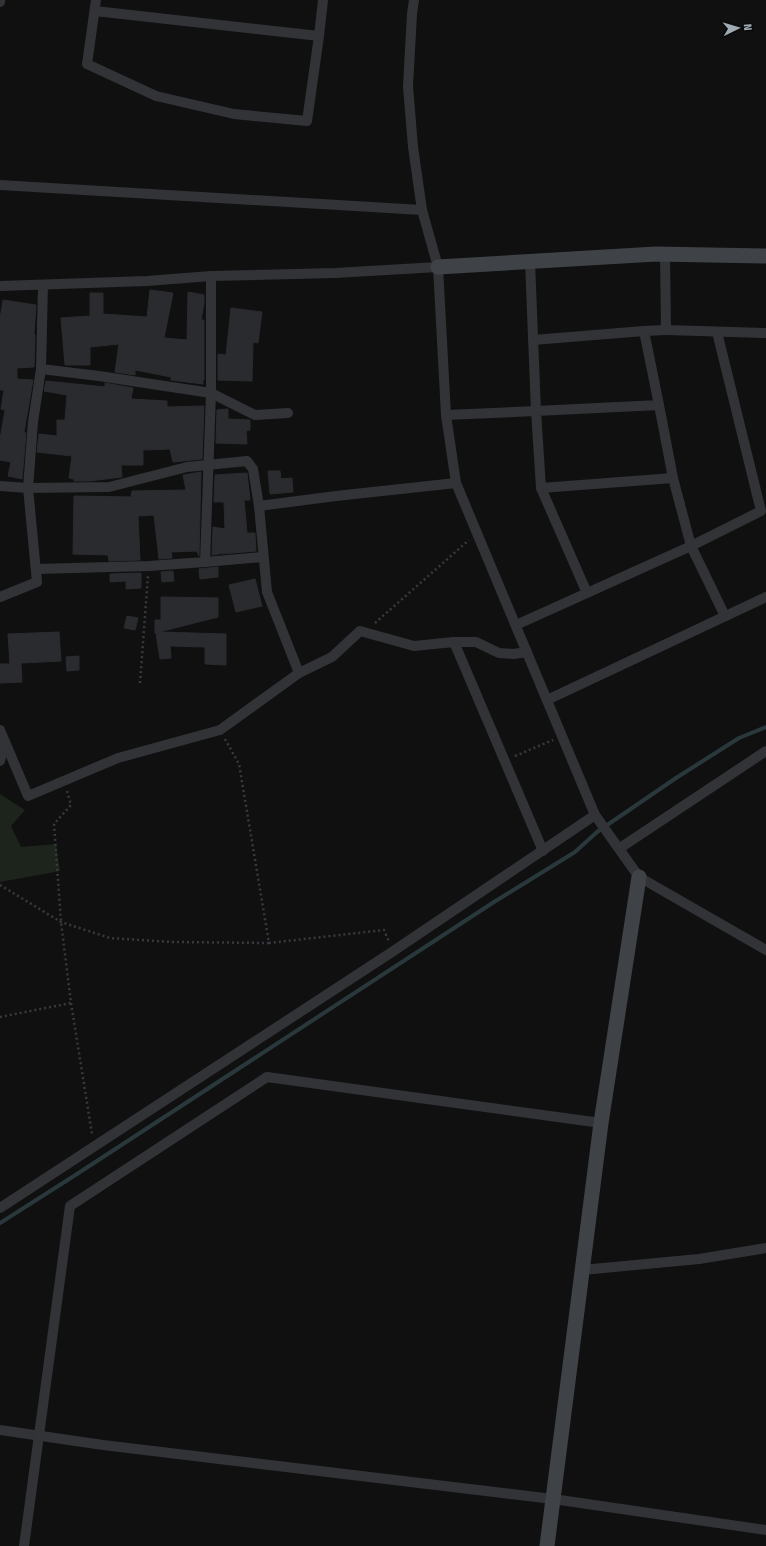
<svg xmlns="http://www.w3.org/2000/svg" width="766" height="1546" font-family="'Fira Sans Condensed',sans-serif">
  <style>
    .green { fill: #1d241c }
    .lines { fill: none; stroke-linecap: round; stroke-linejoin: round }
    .stream { stroke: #29383a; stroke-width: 4 }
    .building { fill: #2a2b2e; stroke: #2a2b2e }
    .path { stroke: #373a3e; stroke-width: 2.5; stroke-dasharray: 2 3; stroke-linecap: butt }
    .street { stroke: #313337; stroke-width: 10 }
    .secondary { stroke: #3f4347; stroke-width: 15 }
  </style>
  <rect width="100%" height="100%" fill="#101011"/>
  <!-- green -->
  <polygon class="green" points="0,794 25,810 11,826 21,847 56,844 60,871 0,882"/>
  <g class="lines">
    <!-- stream -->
    <polyline class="stream" points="0,1223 77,1174 494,902 575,852 597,832 676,778 739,738 766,727"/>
  </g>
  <!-- building -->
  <g class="building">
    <polygon points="150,290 173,293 164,338 187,340 188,292 204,295 204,303 201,320 204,320 204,380 203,379 203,384 171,380 171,377 135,370 135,375 115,372 119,344 90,347 90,365 65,365 61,318 90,316 90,293 103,293 103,314 147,317"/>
    <polygon points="3,300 36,305 34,334 35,335 34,367 17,368 17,379 33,380 24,432 26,433 22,479 8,476 11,462 0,460 0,439 5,410 1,409 4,390 0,390 0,319"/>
    <polygon points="231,308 262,312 258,343 253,342 252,381 218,380 218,354 226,355"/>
    <polygon points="46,381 105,387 105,383 133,388 131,399 167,401 167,407 204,406 202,459 173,462 170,449 143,450 143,465 121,465 122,477 89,481 74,481 74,479 69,478 72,456 37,452 39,434 57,436 57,420 65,420 67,395 44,391"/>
    <polygon points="228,409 228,419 250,420 250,430 246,431 247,444 216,443 217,410"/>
    <polygon points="268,471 280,471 281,479 292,478 293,492 270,494"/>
    <polygon points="201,472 199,556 197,551 171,552 172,558 159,559 154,515 138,516 140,560 109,561 108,555 73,554 74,496 131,497 132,491 186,490 183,475"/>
    <polygon points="247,473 250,500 244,500 247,533 255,533 256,551 221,554 220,551 219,554 212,555 213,527 225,529 224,502 214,502 215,475"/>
    <polygon points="218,567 218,577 200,579 199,569"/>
    <polygon points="173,571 174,581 162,582 161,572"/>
    <polygon points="141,573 141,588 126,589 126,581 110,582 110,574"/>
    <polygon points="255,579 262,606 236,612 229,585"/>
    <polygon points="161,597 218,598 218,617 159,632 226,634 226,665 205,664 205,647 170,646 171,658 160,659 156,633 155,633 155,620 161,620"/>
    <polygon points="127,616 138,618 135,630 124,628"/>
    <polygon points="59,632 61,661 21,663 22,682 0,683 0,664 10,664 8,634"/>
    <polygon points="79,656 79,670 67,671 66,657"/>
  </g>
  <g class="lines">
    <!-- path -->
    <g class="path">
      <polyline points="375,623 469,540"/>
      <polyline points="140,683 148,576"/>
      <polyline points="225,739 239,764 269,943 384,930 389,942"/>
      <polyline points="515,756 553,740"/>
      <polyline points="67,791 71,805 54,824 61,922 71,1003 92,1134"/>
      <polyline points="0,885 61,922 110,938 172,942 269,943"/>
      <polyline points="0,1017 71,1003"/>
    </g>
    <!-- street -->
    <g class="street">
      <polyline points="414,0 412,14 408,86 413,147 422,210 438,267 446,415 456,483 595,815 639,877 766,950"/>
      <polyline points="0,2 0,0"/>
      <polyline points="95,11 319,36 307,121 234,114 156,96 87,64 96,0"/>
      <polyline points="319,36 323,0"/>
      <polyline points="0,185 422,210"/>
      <polyline points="211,276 211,393 205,562 263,557"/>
      <polyline points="43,285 41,369 99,376 211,393 255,415 288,413"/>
      <polyline points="0,286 147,281 211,276 335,273 438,267"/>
      <polyline points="666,330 766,333"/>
      <polyline points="644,331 666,330 665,254"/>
      <polyline points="533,340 644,331 659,405 536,411 541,488 673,478 659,405"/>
      <polyline points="446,415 536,411 530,262"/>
      <polyline points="673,478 691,546 725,616"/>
      <polyline points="0,486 28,488 109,487 187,467 247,461 253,469 259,506 336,496 456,483"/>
      <polyline points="36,569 149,566 205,562"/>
      <polyline points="587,593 691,546 761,511 717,332"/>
      <polyline points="0,597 37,582 28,488 33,422 41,369"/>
      <polyline points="516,625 587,593 541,488"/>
      <polyline points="454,642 476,642 499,653 514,654 527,652"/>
      <polyline points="299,673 332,657 360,631 414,646 454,642 543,851"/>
      <polyline points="547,700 766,597"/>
      <polyline points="0,730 28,796 118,758 220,730 299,673 267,592 259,506"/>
      <polyline points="0,761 5,742"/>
      <polyline points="620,848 766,751"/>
      <polyline points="0,1208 392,952 595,815"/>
      <polyline points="582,1270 699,1259 766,1248"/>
      <polyline points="0,1430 103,1445 553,1499 766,1530"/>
      <polyline points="24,1546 70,1206 267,1077 601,1123"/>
    </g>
    <!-- secondary -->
    <g class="secondary">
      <polyline points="438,267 656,254 766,256"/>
      <polyline points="547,1546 601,1123 639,877"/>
    </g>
  </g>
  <!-- north arrow -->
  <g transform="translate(738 28) rotate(85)" stroke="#0b0b0c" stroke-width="3" paint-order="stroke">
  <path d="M0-3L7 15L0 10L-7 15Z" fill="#a0abb3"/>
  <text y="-6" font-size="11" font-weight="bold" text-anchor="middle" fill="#a0abb3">N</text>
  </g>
</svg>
